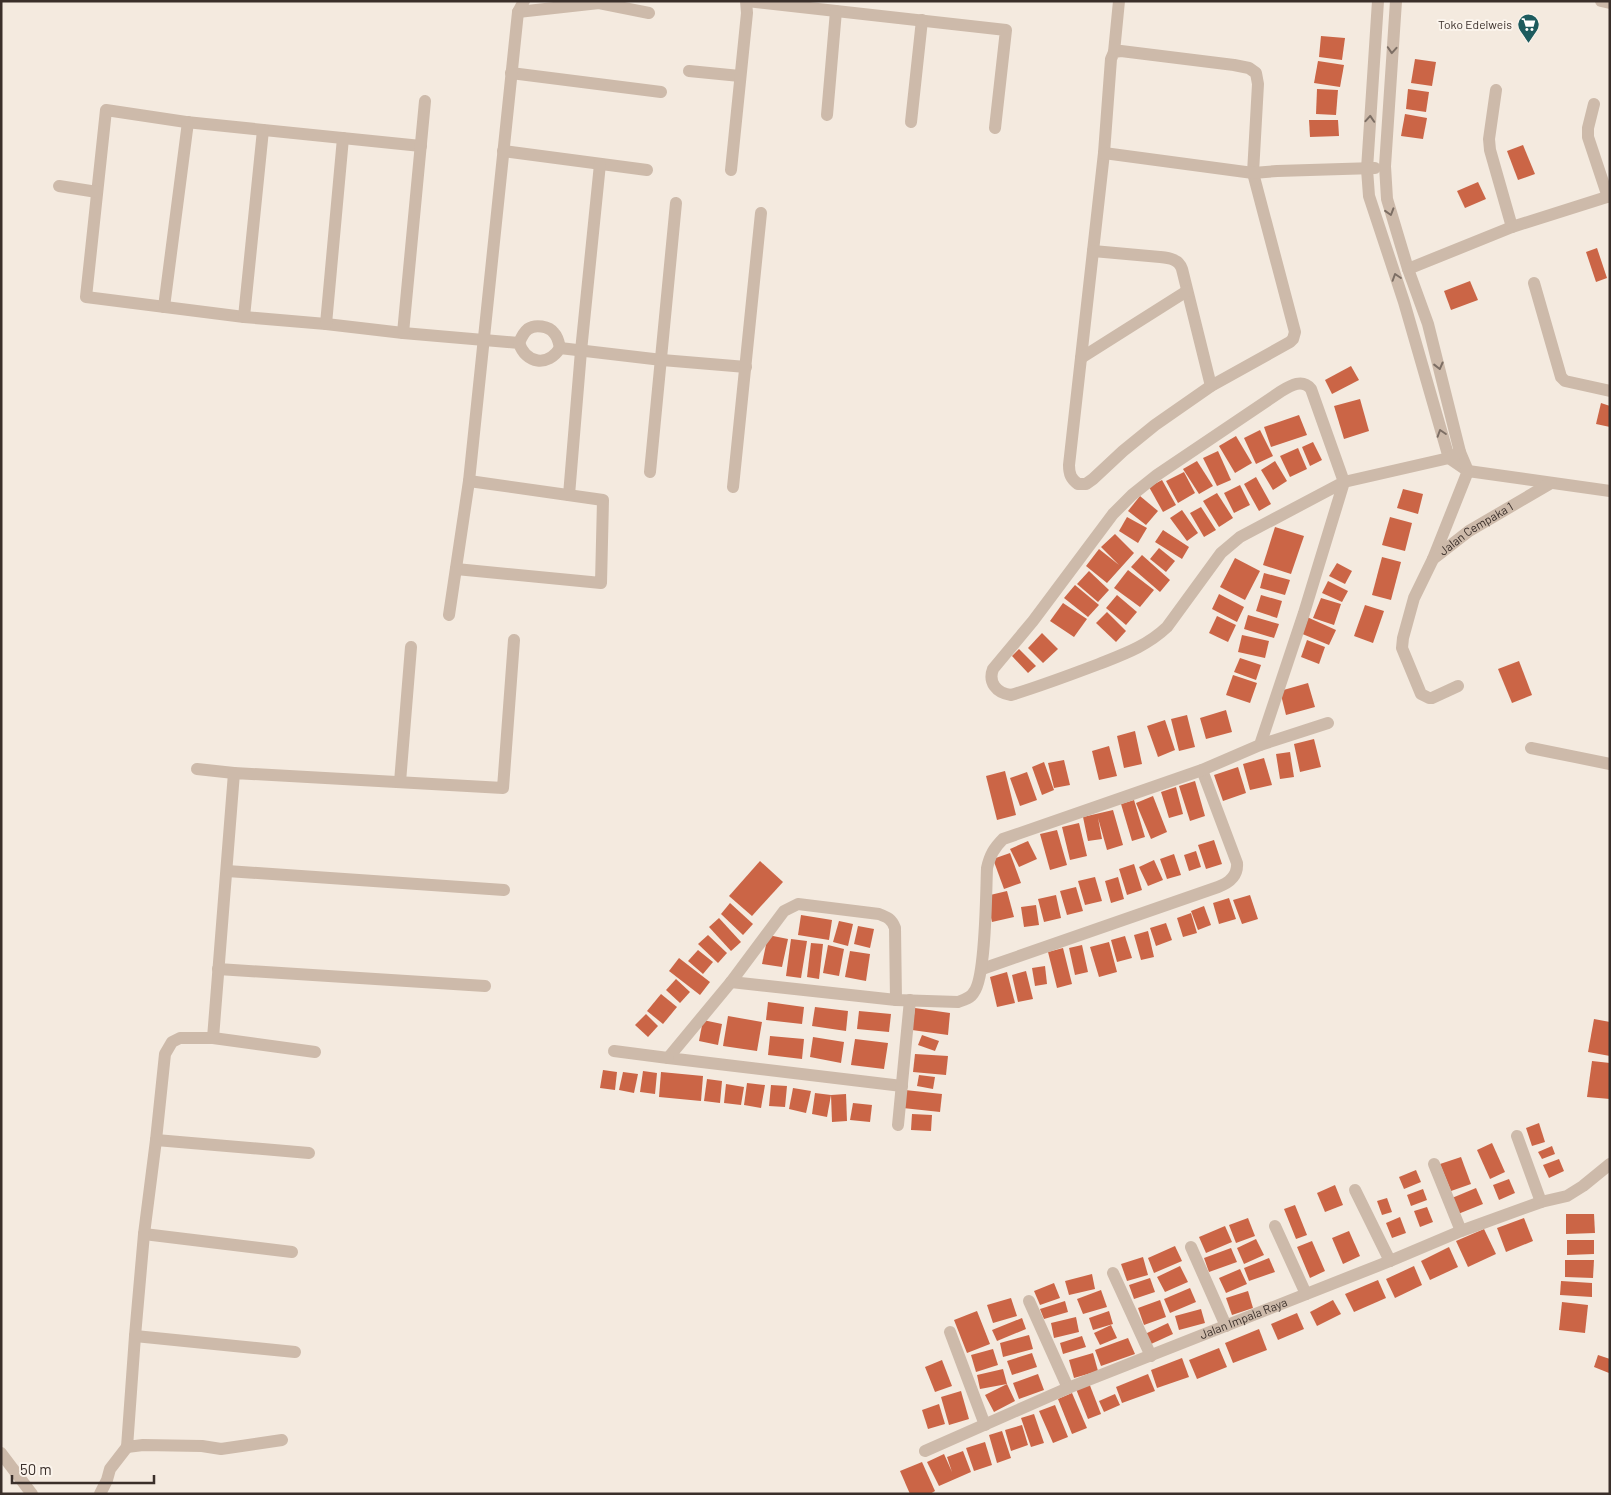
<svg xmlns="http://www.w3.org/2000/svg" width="1611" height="1495" font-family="Barlow,sans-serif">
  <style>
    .building { fill: #cb6546 }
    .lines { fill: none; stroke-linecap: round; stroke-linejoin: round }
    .minor { stroke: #cdbaaa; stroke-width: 12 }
    .tertiary { stroke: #cdbaaa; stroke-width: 12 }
    .oneway { stroke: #7c6e64 }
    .labels { text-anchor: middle; stroke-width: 4; stroke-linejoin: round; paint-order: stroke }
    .poi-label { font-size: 12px; fill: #3a2f2a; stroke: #fbf4ec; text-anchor: end }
    .street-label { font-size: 12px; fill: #3a2f2a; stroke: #fbf4ec }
  </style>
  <rect width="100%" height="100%" fill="#f4eadf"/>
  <!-- building -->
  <g class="building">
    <polygon points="1321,36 1345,38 1342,60 1319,57"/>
    <polygon points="1415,59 1436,62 1432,86 1411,83"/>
    <polygon points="1318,61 1344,65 1340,87 1314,83"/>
    <polygon points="1317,89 1338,90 1336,115 1316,114"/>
    <polygon points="1408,89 1429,92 1426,112 1406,109"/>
    <polygon points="1405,114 1427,118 1423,139 1401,136"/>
    <polygon points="1309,120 1338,120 1339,136 1310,137"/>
    <polygon points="1523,145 1535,174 1518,180 1507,151"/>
    <polygon points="1478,182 1486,199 1465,208 1457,191"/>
    <polygon points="1597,248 1607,278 1596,282 1586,252"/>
    <polygon points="1470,281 1478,300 1451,310 1444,291"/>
    <polygon points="1351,366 1359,380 1332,394 1325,380"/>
    <polygon points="1360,399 1369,431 1344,439 1334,406"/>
    <polygon points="1601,403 1610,406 1610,427 1596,424"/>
    <polygon points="1299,415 1307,435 1271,447 1264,427"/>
    <polygon points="1260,430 1273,456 1256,464 1244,438"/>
    <polygon points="1236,436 1252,463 1235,473 1219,446"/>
    <polygon points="1313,442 1322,460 1310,466 1302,447"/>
    <polygon points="1298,448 1307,469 1290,477 1280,456"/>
    <polygon points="1218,451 1231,480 1217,486 1203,458"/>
    <polygon points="1197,461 1213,486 1199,494 1183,469"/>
    <polygon points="1275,461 1287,481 1273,490 1261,470"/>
    <polygon points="1184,472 1195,493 1178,503 1166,481"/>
    <polygon points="1256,477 1271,504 1259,511 1244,484"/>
    <polygon points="1162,480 1176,505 1163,512 1149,487"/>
    <polygon points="1240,485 1250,505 1234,513 1224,493"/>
    <polygon points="1403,489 1423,494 1418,514 1397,508"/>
    <polygon points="1217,493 1233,518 1219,527 1203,501"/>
    <polygon points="1140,496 1158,511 1146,525 1128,511"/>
    <polygon points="1201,507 1216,530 1204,537 1190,513"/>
    <polygon points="1182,510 1198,533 1187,541 1170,518"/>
    <polygon points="1127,517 1147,528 1138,543 1119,531"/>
    <polygon points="1390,517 1412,523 1405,551 1382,545"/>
    <polygon points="1275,527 1304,536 1291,574 1263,565"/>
    <polygon points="1163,530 1189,547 1182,559 1155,542"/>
    <polygon points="1115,534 1134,553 1107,583 1086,566 1099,549 1119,565 1101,547"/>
    <polygon points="1159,548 1175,561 1166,572 1150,559"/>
    <polygon points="1142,555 1170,580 1160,592 1131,567"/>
    <polygon points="1382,557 1401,562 1391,600 1372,595"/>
    <polygon points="1235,558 1260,571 1245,600 1220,587"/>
    <polygon points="1337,563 1352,571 1345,584 1329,576"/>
    <polygon points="1128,570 1154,590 1140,607 1114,588"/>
    <polygon points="1089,571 1109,590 1098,602 1077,584"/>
    <polygon points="1264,573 1290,580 1285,595 1260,588"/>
    <polygon points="1328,581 1348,591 1342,602 1322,593"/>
    <polygon points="1075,585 1099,605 1088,617 1064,598"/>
    <polygon points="1219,594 1244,607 1237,622 1212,609"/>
    <polygon points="1117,595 1137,612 1126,625 1106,608"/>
    <polygon points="1261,595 1282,601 1277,618 1256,611"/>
    <polygon points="1321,598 1341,604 1334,625 1313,618"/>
    <polygon points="1063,603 1087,619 1074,637 1050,621"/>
    <polygon points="1365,605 1384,611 1373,643 1354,636"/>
    <polygon points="1107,612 1126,631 1116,642 1096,623"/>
    <polygon points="1248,615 1279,624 1274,638 1244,629"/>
    <polygon points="1217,616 1236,625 1228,642 1209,633"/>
    <polygon points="1307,617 1336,630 1329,645 1300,633"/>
    <polygon points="1042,633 1058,649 1043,663 1028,648"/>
    <polygon points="1242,635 1269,641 1265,658 1238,652"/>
    <polygon points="1307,640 1325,647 1319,664 1301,657"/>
    <polygon points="1019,649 1036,666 1028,673 1012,656"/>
    <polygon points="1240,658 1261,665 1256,680 1234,672"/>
    <polygon points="1519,661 1532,695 1512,703 1498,669"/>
    <polygon points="1233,675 1257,683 1250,703 1226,695"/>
    <polygon points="1308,683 1315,707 1286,715 1280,691"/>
    <polygon points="1226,710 1232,732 1206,739 1200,718"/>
    <polygon points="1187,715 1195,747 1179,751 1171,719"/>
    <polygon points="1165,720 1175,750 1158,757 1147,726"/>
    <polygon points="1135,731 1142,764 1124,768 1117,736"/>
    <polygon points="1314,739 1321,767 1300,772 1294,744"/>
    <polygon points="1109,746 1117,776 1099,780 1092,751"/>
    <polygon points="1290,752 1294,777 1280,779 1276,754"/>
    <polygon points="1264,758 1272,785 1250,790 1243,764"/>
    <polygon points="1064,760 1070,785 1054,788 1048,763"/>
    <polygon points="1044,762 1054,790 1042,795 1032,767"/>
    <polygon points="1238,767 1246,793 1223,801 1214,775"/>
    <polygon points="1005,771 1016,815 997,820 986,776"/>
    <polygon points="1027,772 1037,800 1020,806 1010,778"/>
    <polygon points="1195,781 1205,816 1190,821 1179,786"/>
    <polygon points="1176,787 1183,814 1169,818 1161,792"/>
    <polygon points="1153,796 1167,832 1151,839 1136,803"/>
    <polygon points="1134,800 1145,837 1132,841 1121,804"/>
    <polygon points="1113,810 1123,845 1107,850 1098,818 1102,839 1088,841 1083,817"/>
    <polygon points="1079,823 1087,856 1070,860 1062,827"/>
    <polygon points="1057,830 1067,865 1050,870 1040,834"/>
    <polygon points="1214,840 1222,864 1206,869 1198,845"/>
    <polygon points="1028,841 1037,859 1019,867 1010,849"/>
    <polygon points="1196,851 1201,867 1189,871 1184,855"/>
    <polygon points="1010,853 1021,883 1004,889 993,859"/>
    <polygon points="1174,854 1181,875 1167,879 1160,859"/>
    <polygon points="1154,860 1163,880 1148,886 1139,867"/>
    <polygon points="760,861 783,882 752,916 729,896"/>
    <polygon points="1134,864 1142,890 1127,895 1119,869"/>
    <polygon points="1095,877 1102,901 1085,905 1078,881"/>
    <polygon points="1118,877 1124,899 1111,903 1105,881"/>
    <polygon points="1076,887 1083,911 1067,915 1060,891"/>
    <polygon points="1007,891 1014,917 992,922 986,896"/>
    <polygon points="1056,895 1061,918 1044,922 1038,899"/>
    <polygon points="1250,895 1258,919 1242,924 1233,900"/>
    <polygon points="1229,898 1236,919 1219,924 1213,903"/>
    <polygon points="730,903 753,924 743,935 721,914"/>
    <polygon points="1036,905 1039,925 1024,927 1021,907"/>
    <polygon points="1204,906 1211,925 1198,930 1191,911"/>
    <polygon points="1191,913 1197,933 1183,937 1177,918"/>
    <polygon points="801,915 832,920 829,940 798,935"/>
    <polygon points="719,918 741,942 731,951 709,927"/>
    <polygon points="839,921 853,924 848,946 833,942"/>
    <polygon points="1166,923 1172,940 1156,946 1150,928"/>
    <polygon points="858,926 874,929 870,948 854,944"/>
    <polygon points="1148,931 1154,957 1141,960 1134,935"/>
    <polygon points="708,935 727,953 718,963 698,944"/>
    <polygon points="768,935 788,939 782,967 762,964"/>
    <polygon points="1125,936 1132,958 1117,962 1111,940"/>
    <polygon points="791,939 807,941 801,978 786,976"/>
    <polygon points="1109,942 1117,972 1099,977 1090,947"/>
    <polygon points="811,943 823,944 819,979 807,977"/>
    <polygon points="828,945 844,949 839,976 823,973"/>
    <polygon points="1082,945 1088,972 1075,975 1069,948"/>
    <polygon points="1063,948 1072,984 1057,988 1048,952"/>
    <polygon points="698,950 713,962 703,974 688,961"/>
    <polygon points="850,951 870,954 866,981 845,977"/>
    <polygon points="679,958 710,982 700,995 669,971"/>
    <polygon points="1045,966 1047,984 1035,986 1032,968"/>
    <polygon points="1026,971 1033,999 1018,1002 1012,975"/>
    <polygon points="1007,972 1015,1003 997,1007 990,977"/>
    <polygon points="676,979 690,992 680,1003 666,990"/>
    <polygon points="661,994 677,1007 663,1024 647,1011"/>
    <polygon points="768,1002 804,1007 802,1024 766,1020"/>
    <polygon points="815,1007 848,1011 846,1031 812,1026"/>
    <polygon points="915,1008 950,1013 948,1035 912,1030"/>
    <polygon points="859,1011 891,1014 889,1032 857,1029"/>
    <polygon points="646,1014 658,1026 648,1037 635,1025"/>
    <polygon points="728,1016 762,1022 757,1051 723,1046"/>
    <polygon points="1594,1019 1610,1022 1610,1056 1588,1052"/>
    <polygon points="703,1020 722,1024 718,1045 699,1041"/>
    <polygon points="922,1035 939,1041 935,1051 918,1045"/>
    <polygon points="770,1036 804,1039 802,1059 768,1055"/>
    <polygon points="813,1037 844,1042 841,1063 810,1057"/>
    <polygon points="855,1039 888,1043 884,1069 851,1065"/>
    <polygon points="915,1054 948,1056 946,1075 913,1072"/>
    <polygon points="1592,1061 1610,1063 1610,1099 1587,1097"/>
    <polygon points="603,1070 617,1072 615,1090 600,1088"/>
    <polygon points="643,1071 657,1073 655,1094 640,1092"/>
    <polygon points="623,1072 638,1074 634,1093 619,1090"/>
    <polygon points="661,1072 703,1076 701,1101 659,1097"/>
    <polygon points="919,1075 935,1077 933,1089 917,1086"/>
    <polygon points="707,1079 722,1081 720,1103 704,1101"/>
    <polygon points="747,1083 765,1085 761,1108 744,1105"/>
    <polygon points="726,1084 744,1087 741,1105 724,1103"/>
    <polygon points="771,1085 787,1086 785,1107 769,1106"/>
    <polygon points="793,1088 811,1091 806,1113 789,1109"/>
    <polygon points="905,1090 942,1094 940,1112 903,1108"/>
    <polygon points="815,1093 831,1095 827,1117 812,1114"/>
    <polygon points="846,1094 847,1121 832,1122 831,1095"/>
    <polygon points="853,1103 872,1105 870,1122 850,1120"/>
    <polygon points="912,1114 932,1115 931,1131 911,1130"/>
    <polygon points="1539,1123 1545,1142 1532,1146 1526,1128"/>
    <polygon points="1492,1143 1505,1172 1490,1179 1477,1150"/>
    <polygon points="1552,1146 1555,1154 1542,1159 1538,1152"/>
    <polygon points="1461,1157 1471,1184 1451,1191 1440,1164"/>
    <polygon points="1559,1159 1564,1171 1549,1178 1543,1165"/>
    <polygon points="1416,1170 1421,1182 1404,1189 1399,1177"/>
    <polygon points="1509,1179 1515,1193 1499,1200 1493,1185"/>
    <polygon points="1335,1185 1343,1205 1325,1212 1317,1193"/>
    <polygon points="1476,1188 1483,1204 1458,1214 1452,1198"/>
    <polygon points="1423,1189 1427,1200 1411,1206 1407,1195"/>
    <polygon points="1387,1198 1392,1212 1382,1215 1377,1201"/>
    <polygon points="1295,1205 1307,1235 1296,1239 1284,1209"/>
    <polygon points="1427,1207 1433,1222 1420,1227 1414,1211"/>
    <polygon points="1566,1214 1594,1214 1595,1233 1566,1234"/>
    <polygon points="1400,1217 1406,1233 1392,1238 1386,1223"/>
    <polygon points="1248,1218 1255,1236 1236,1243 1229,1225"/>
    <polygon points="1524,1218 1533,1241 1506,1252 1497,1228"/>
    <polygon points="1225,1226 1232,1242 1206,1253 1199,1237"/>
    <polygon points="1484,1229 1496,1254 1468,1267 1456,1241"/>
    <polygon points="1349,1231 1360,1256 1343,1264 1332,1238"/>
    <polygon points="1256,1239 1264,1255 1244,1264 1237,1248"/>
    <polygon points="1567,1240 1594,1240 1594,1254 1567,1255"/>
    <polygon points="1312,1241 1325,1271 1310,1278 1297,1247"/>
    <polygon points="1175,1246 1182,1261 1154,1273 1148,1258"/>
    <polygon points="1449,1247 1458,1267 1430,1280 1421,1261"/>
    <polygon points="1231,1248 1237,1262 1209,1272 1204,1258"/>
    <polygon points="1143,1257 1148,1275 1127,1281 1121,1264"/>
    <polygon points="1269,1258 1275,1272 1249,1281 1244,1268"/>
    <polygon points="1565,1260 1594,1260 1593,1278 1565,1277"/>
    <polygon points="1180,1266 1188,1282 1165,1292 1157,1277"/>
    <polygon points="1414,1266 1422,1285 1395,1298 1386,1279"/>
    <polygon points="1240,1269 1247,1284 1226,1293 1219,1278"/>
    <polygon points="1092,1274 1095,1289 1069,1295 1065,1281"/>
    <polygon points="1150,1278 1155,1292 1134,1299 1129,1285"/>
    <polygon points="1378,1280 1386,1298 1354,1312 1345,1294"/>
    <polygon points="1561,1281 1592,1283 1592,1297 1560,1295"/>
    <polygon points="1054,1283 1060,1298 1040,1305 1034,1291"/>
    <polygon points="1190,1288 1196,1302 1170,1313 1164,1299"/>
    <polygon points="1101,1290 1107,1307 1083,1314 1077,1299"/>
    <polygon points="1248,1291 1253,1308 1232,1315 1226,1298"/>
    <polygon points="1011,1298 1017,1316 993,1323 987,1305"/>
    <polygon points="1160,1300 1166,1317 1144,1325 1138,1308"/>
    <polygon points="1333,1300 1341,1314 1317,1326 1310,1312"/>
    <polygon points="1065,1301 1068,1312 1044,1319 1040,1309"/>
    <polygon points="1562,1302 1588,1305 1585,1333 1559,1330"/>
    <polygon points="1201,1309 1205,1323 1179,1330 1175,1316"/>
    <polygon points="977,1311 990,1344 967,1353 954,1320"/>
    <polygon points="1109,1311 1113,1324 1093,1330 1089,1318"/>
    <polygon points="1297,1313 1304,1329 1278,1340 1271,1324"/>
    <polygon points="1076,1317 1079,1332 1054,1338 1051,1323"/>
    <polygon points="1022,1318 1026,1329 997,1341 992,1330"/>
    <polygon points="1168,1323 1173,1334 1151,1344 1145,1334"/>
    <polygon points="1111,1325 1117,1338 1100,1345 1094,1333"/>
    <polygon points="1259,1329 1267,1350 1233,1363 1225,1343"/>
    <polygon points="1029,1335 1033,1349 1003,1357 1000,1343"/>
    <polygon points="1082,1336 1086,1347 1063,1354 1060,1343"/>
    <polygon points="1128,1338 1135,1354 1101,1366 1095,1350"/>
    <polygon points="1219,1348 1227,1367 1197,1379 1189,1360"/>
    <polygon points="993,1349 998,1365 976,1372 971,1355"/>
    <polygon points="1032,1353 1037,1367 1012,1375 1007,1361"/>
    <polygon points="1093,1353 1098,1371 1074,1378 1069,1360"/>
    <polygon points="1598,1355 1610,1359 1609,1373 1594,1367"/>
    <polygon points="1182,1358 1189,1377 1157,1388 1151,1370"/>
    <polygon points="942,1360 952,1386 935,1392 925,1367"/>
    <polygon points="1003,1369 1007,1384 1015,1401 994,1412 985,1395 1007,1384 980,1389 977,1375"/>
    <polygon points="1038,1374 1044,1390 1019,1399 1013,1383"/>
    <polygon points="1148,1374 1155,1391 1122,1403 1116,1387"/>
    <polygon points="1089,1383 1101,1414 1088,1419 1076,1389"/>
    <polygon points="961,1391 969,1419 949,1425 941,1397"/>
    <polygon points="1072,1393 1087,1428 1072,1434 1058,1399"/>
    <polygon points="1115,1394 1120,1405 1104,1412 1099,1401"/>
    <polygon points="939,1404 945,1424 928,1429 922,1410"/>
    <polygon points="1055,1405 1068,1437 1053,1443 1039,1411"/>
    <polygon points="1034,1414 1044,1443 1031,1447 1021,1418"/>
    <polygon points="1022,1425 1028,1445 1011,1451 1005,1430"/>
    <polygon points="1002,1431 1011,1458 997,1463 989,1435"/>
    <polygon points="985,1442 992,1465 974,1471 966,1448"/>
    <polygon points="963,1451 971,1472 939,1486 927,1462 944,1454 952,1472 947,1457"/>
    <polygon points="922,1462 935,1491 930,1494 910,1494 900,1471"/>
  </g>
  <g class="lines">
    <!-- minor -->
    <g class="minor">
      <polyline points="747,1 1006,30 995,128"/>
      <polyline points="1378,1 1367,169 1369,196 1404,302 1449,458 1468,471 1610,491"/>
      <polyline points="1396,1 1385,166 1387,199 1408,269 1428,324 1460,452 1468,471 1433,559"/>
      <polyline points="518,12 599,3 649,13"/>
      <path d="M1121,51L1234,65L1249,68L1256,73L1258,84L1253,173L1295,332L1293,339L1290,342L1211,386L1155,425L1123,451L1093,479L1086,484H1078C1071,479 1069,474 1069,465L1104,153L1111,59L1114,52Z"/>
      <polyline points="1114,52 1119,1"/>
      <polyline points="689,71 740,76"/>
      <polyline points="511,73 661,92"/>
      <polyline points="1496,90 1489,139 1490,150 1512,227"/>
      <polyline points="1594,104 1588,128 1588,137 1608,197"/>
      <polyline points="827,115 836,11"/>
      <polyline points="911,122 922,20"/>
      <path d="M421,146L186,122L106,110L86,297L244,317L326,324L403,333L519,343C526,364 548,367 560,348L662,360L746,367"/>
      <polyline points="503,151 647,170"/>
      <polyline points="1104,153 1253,173 1277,171 1375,168"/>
      <polyline points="731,170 747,13 746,1"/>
      <polyline points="59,186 97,192"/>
      <path d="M1093,251L1160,257C1169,258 1179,259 1182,269L1211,386"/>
      <polyline points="1408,269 1512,227 1610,196"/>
      <polyline points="1534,283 1561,377 1565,381 1610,391"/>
      <polyline points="164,307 188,122"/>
      <polyline points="244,317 263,130"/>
      <polyline points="326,324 343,138"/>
      <polyline points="403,333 425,101"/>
      <path d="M519,343C521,338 523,333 528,329C535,324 549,326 554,333C558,337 559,343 560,348"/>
      <polyline points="1081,358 1187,291"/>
      <polyline points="650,472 676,203"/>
      <polyline points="733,487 761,213"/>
      <polyline points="569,495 581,351 600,164"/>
      <polyline points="456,569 601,583 603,500 469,481"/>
      <polyline points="449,615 469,481 518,12 524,1"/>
      <path id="s1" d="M1458,686L1432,698H1429L1421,694L1402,648L1403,638L1414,598L1433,559L1469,531L1551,483"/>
      <polyline points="1260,745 1328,723"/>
      <polyline points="1531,748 1610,764"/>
      <polyline points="197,769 234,773"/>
      <polyline points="400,782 411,647"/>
      <polyline points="227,871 504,890"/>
      <polyline points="218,969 485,986"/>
      <path d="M982,969L1218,887C1229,883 1238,876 1237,863L1202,770"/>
      <path d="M731,982L896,1000L958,1002C964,1000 971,998 974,992C986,977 986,891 987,868C990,855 994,848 1003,839L1202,770L1260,745L1304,613L1344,482L1311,389C1302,378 1290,386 1280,392L1157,475L1132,495L1113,514L1033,621L993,669C988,682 996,693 1011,695C1041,686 1070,675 1099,664C1124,654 1147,646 1167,627L1221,553L1240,537L1344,482L1449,458L1460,452"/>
      <path d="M896,1000L895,928C892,919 887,917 879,914L798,904L784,911L731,982L668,1058L902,1086"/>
      <polyline points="213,1038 315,1052"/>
      <polyline points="614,1051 668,1058"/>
      <polyline points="898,1125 910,1000"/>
      <polyline points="1517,1136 1541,1202"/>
      <polyline points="156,1140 309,1153"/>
      <polyline points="1434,1164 1461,1231"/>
      <polyline points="1355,1190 1390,1261"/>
      <polyline points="1275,1226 1306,1294"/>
      <polyline points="144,1234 292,1252"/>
      <polyline points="1191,1247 1226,1326"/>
      <polyline points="1113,1273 1151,1356"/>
      <polyline points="1029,1301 1068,1388"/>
      <polyline points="950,1332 985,1425"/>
      <polyline points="135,1336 295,1352"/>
      <polyline points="282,1440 221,1449 202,1446 143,1445 127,1447 135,1336 144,1234 156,1140 165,1054 172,1042 180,1038 213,1038 234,773 503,788 514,640"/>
      <path id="s2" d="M925,1451L1068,1388L1390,1261L1461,1231L1541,1202L1567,1196L1583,1186L1610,1164"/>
      <polyline points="100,1494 107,1480 110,1469 127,1447"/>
    </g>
    <!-- tertiary -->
    <g class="tertiary">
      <polyline points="1601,1 1610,3"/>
      <polyline points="1,1453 32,1494"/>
    </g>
  </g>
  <!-- one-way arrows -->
  <defs><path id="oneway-chevron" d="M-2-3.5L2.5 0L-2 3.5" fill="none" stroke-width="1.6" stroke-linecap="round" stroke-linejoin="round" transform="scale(1.25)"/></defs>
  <g class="oneway">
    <use href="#oneway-chevron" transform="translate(1392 50) rotate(94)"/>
    <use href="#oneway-chevron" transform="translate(1370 119) rotate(-86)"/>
    <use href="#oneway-chevron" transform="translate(1390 212) rotate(73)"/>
    <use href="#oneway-chevron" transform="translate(1396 277) rotate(-108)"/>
    <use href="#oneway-chevron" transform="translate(1439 366) rotate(76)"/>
    <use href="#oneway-chevron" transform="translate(1441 433) rotate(-108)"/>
  </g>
  <!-- icons -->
  <defs>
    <symbol id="supermarket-pin" viewBox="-11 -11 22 30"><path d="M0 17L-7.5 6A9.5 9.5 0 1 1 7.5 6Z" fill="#1d5b5e" stroke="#fbf4ec"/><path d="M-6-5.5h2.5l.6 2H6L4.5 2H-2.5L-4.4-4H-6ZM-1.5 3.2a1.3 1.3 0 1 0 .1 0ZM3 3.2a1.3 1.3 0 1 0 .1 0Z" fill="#fff"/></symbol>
  </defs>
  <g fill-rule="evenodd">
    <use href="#supermarket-pin" x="1516" y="12" width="25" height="34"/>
  </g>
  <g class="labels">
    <!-- poi labels -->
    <g class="poi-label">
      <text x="1512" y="29">Toko Edelweis</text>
    </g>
    <!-- street labels -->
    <g class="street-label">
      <text dy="4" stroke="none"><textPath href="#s1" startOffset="238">Jalan Cempaka 1</textPath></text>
      <text dy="4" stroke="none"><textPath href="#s2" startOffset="345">Jalan Impala Raya</textPath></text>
    </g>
  </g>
  <!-- border -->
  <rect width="1611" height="1495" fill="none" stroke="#3a2f2a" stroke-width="5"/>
  <!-- scale -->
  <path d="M12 1475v8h142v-8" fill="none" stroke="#3a2f2a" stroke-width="2.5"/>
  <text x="20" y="1475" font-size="15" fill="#3a2f2a" stroke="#fbf4ec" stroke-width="4" paint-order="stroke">50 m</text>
</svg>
